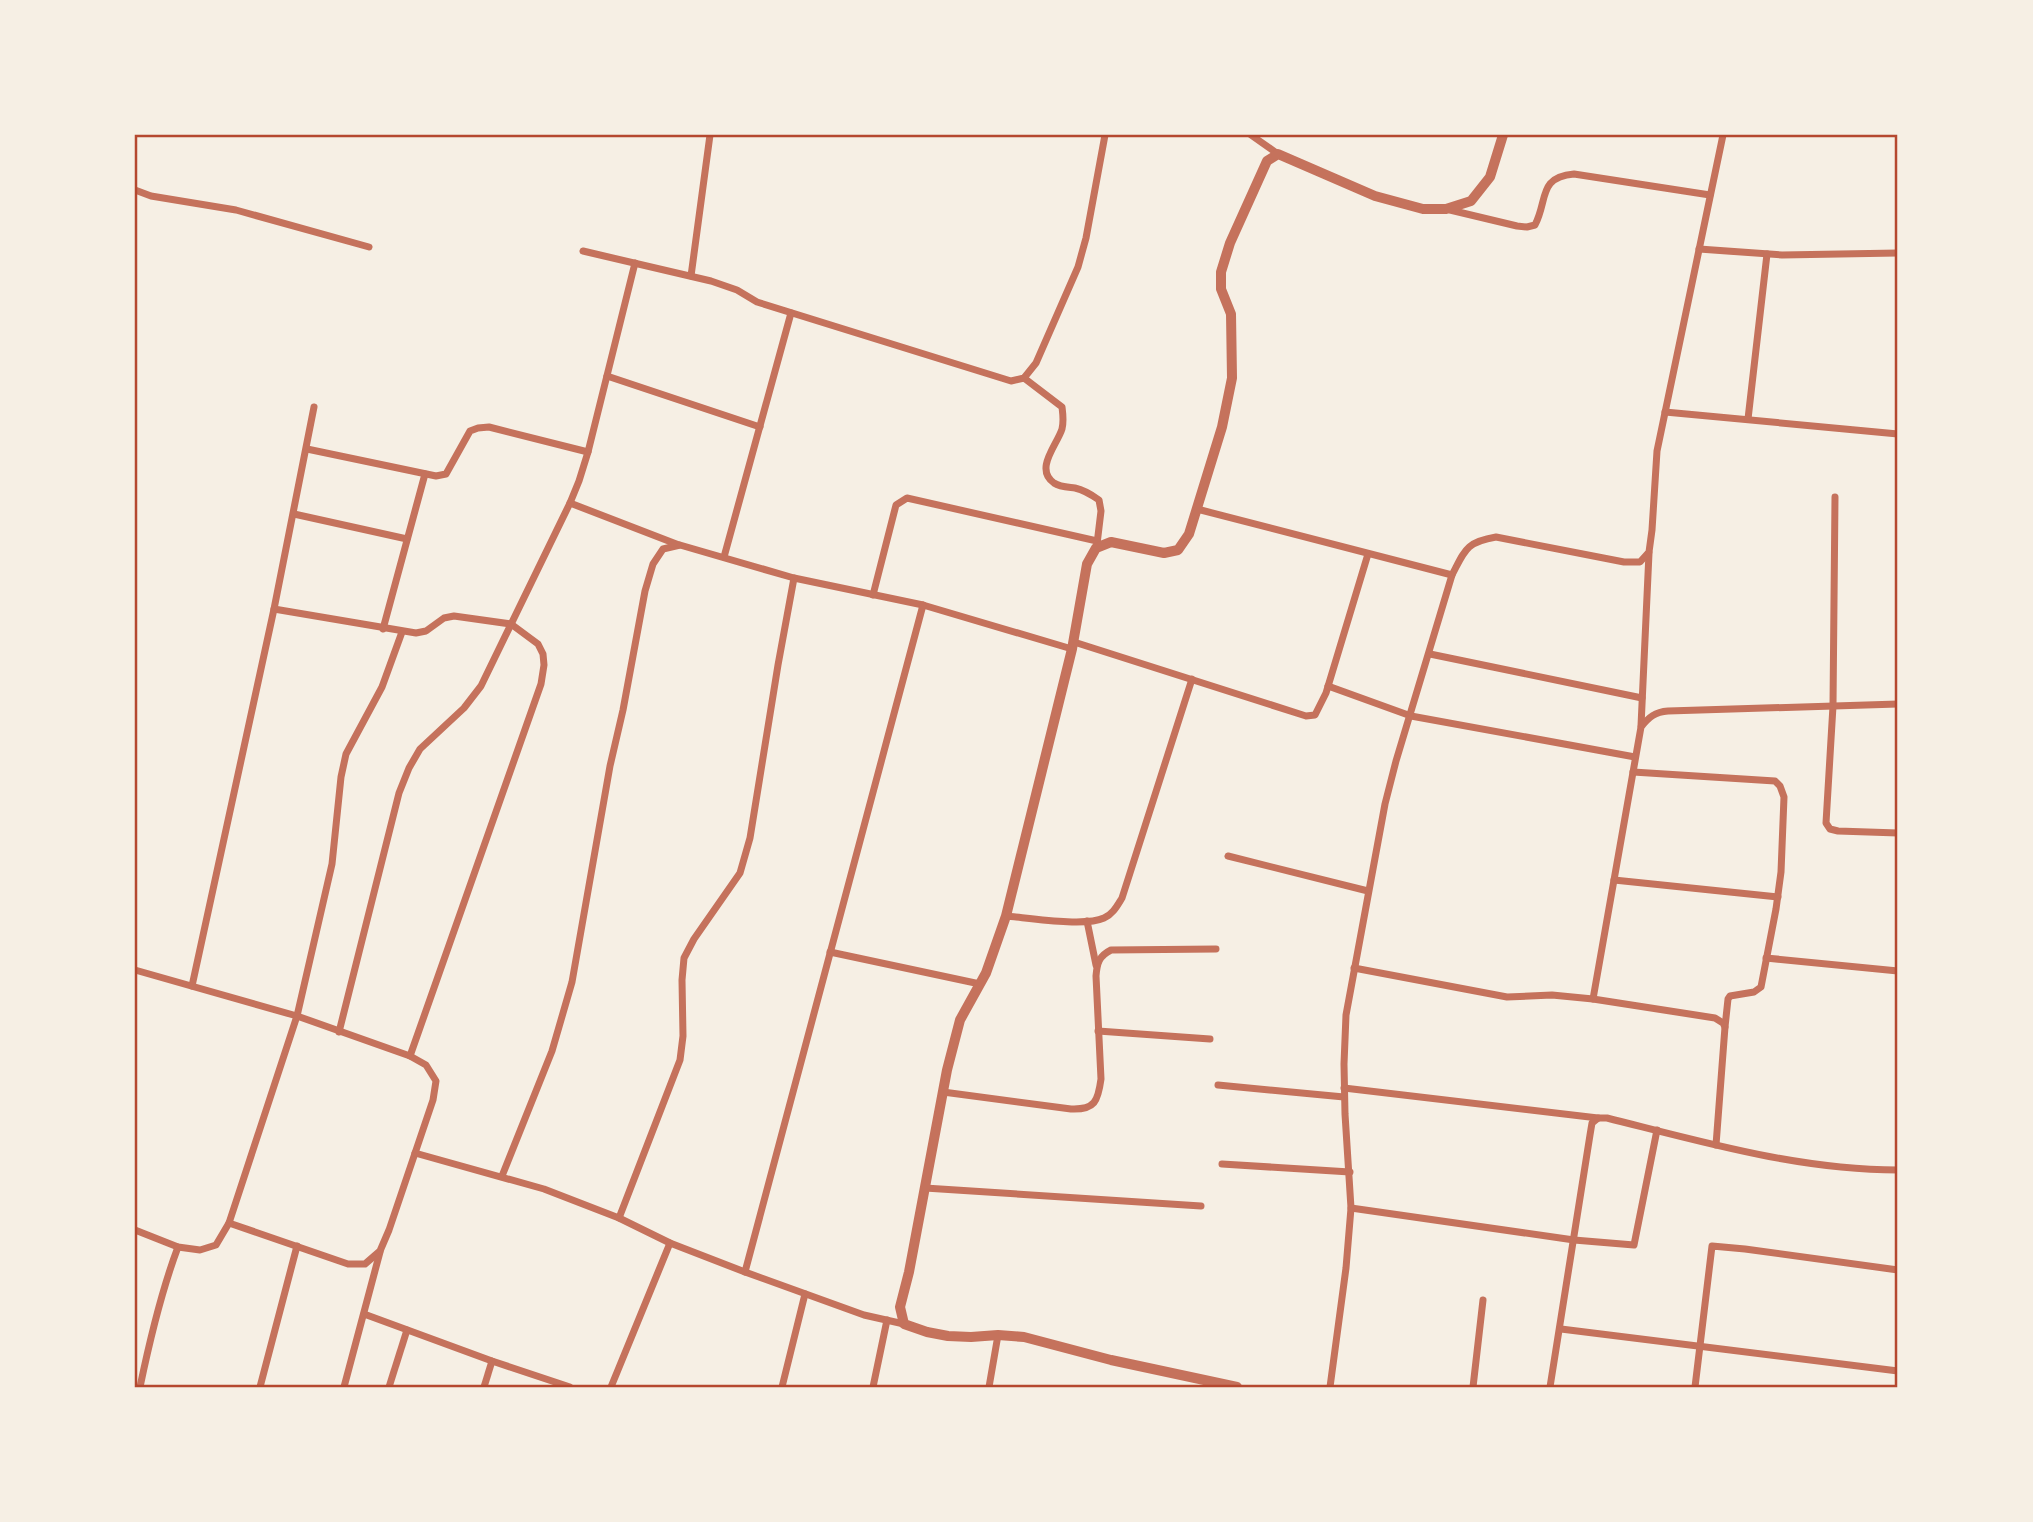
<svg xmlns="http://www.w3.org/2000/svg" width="2033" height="1522" font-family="'Source Sans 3',sans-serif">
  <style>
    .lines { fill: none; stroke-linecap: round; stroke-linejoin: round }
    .minor { stroke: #c5725c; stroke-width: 7 }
    .tertiary { stroke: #c5725c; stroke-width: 10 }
    .neatline { fill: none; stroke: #b5482f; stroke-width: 2.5 }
  </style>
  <rect width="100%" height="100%" fill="#f6efe4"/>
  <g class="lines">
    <!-- minor -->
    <g class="minor">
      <polyline points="1251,135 1278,154"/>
      <polyline points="135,190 151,196 236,210 369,247"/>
      <path d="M1450,210L1517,226L1527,227L1535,225C1548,200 1538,177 1574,174L1710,195"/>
      <polyline points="1699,249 1782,255 1898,253"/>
      <polyline points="583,251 711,281 737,290 757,302 1011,381 1024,378 1036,363 1078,267 1086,238 1105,135"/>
      <polyline points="691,276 710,135"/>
      <polyline points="607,376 760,427"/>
      <path d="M1024,378L1062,407C1063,415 1064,421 1062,429C1057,445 1034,469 1054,483C1060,487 1067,487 1075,488C1084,490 1092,495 1099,500L1101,511L1097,544"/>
      <polyline points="1665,412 1898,434"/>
      <polyline points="1748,419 1767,254"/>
      <polyline points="307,449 436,476 446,474 470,431 478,428 489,427 588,452"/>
      <polyline points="1835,497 1833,706 1826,823 1830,829 1838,831 1898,833"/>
      <polyline points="570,503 679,545"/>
      <polyline points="1197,509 1452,575"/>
      <polyline points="294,514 407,539"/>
      <polyline points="724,557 791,313"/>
      <polyline points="873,595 896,505 907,498 1097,541"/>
      <polyline points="274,609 416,633 426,631 444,618 454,616 511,624 538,644 543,654 544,665 541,684 410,1056"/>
      <polyline points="383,629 425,474"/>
      <polyline points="1074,642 1306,716 1315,715 1326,693 1368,554"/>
      <polyline points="1430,654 1642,698"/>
      <polyline points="1328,686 1411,716 1635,757"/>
      <polyline points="1641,726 1649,553"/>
      <polyline points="1633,772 1775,781 1780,786 1784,797 1781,872 1776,909 1761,987 1754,992 1730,996 1728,999 1725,1027"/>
      <polyline points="1228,856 1368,891"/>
      <polyline points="1614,880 1778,897"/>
      <path d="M1006,916C1029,918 1085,927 1104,918C1113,914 1117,906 1122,898L1192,679"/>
      <polyline points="1087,921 1096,965"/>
      <polyline points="830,952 980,984"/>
      <polyline points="1766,958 1898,971"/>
      <polyline points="1354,968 1507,997 1552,995 1593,999 1715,1018 1723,1023 1725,1027 1716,1145"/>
      <polyline points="135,970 297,1016 410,1056 426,1065 436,1081 433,1100 389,1230 380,1251 365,1264 348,1264 229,1223"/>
      <polyline points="192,986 274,609 314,407"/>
      <path d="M1593,999L1641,727C1649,717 1655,712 1668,711L1898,704"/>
      <polyline points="1098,1031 1210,1039"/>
      <polyline points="339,1032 399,793 409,768 420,749 464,708 481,686 570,503 579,481 588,452 635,263"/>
      <polyline points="1218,1085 1344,1097"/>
      <polyline points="1344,1088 1598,1118"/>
      <path d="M943,1092L1071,1109C1095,1110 1098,1101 1101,1079L1096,976C1097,963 1099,956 1111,950L1216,949"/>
      <polyline points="415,1153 544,1189 619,1218 670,1243 745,1272 864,1315 904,1324"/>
      <polyline points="1222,1164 1350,1172"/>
      <polyline points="502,1176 552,1051 572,982 610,766 623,710 645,591 653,564 663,549 680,545 794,578 923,605 1072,649"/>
      <polyline points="925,1188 1201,1206"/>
      <polyline points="1351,1208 1574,1240 1634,1245 1657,1130"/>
      <polyline points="619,1218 680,1060 683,1036 682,980 684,958 694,939 740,873 750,838 778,665 794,578"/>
      <polyline points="135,1230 178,1247 200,1250 216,1245 229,1223 297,1016 332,864 341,777 346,754 382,687 402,632"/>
      <polyline points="745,1272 923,605"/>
      <polyline points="364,1314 492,1361 570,1387"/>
      <polyline points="1561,1329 1898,1371"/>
      <path d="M140,1387C150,1339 161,1292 178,1247"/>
      <polyline points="260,1387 297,1246"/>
      <polyline points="344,1387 380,1252"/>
      <polyline points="389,1387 407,1330"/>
      <polyline points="484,1387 492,1361"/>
      <polyline points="611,1387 670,1243"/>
      <polyline points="782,1387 805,1294"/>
      <polyline points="873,1387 887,1320"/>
      <polyline points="989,1387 998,1335"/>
      <path d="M1330,1387L1346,1268L1351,1208L1345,1114L1344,1064L1346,1015L1385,804L1396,761L1452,575C1465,550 1466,542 1496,537L1624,562H1640L1649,552L1652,530L1657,451L1723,135"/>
      <polyline points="1473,1387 1483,1300"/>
      <path d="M1550,1387L1590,1135L1592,1123L1598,1118H1607C1703,1142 1799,1170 1898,1170"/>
      <polyline points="1695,1387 1712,1246 1745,1249 1898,1270"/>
    </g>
    <!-- tertiary -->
    <polyline class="tertiary" points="1237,1387 1111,1360 1024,1337 998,1335 971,1337 948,1336 927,1332 904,1324 900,1307 909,1272 947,1070 960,1020 986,973 1006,916 1072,649 1087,564 1096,548 1111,542 1164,553 1178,550 1189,534 1222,427 1232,378 1231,314 1221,289 1221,272 1230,243 1267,161 1278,154 1375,196 1423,209 1446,209 1471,201 1490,177 1503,135"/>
  </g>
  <!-- border -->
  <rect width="2033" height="1522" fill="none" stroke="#f6efe4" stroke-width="273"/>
  <rect x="136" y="136" width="1760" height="1250" class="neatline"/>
</svg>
